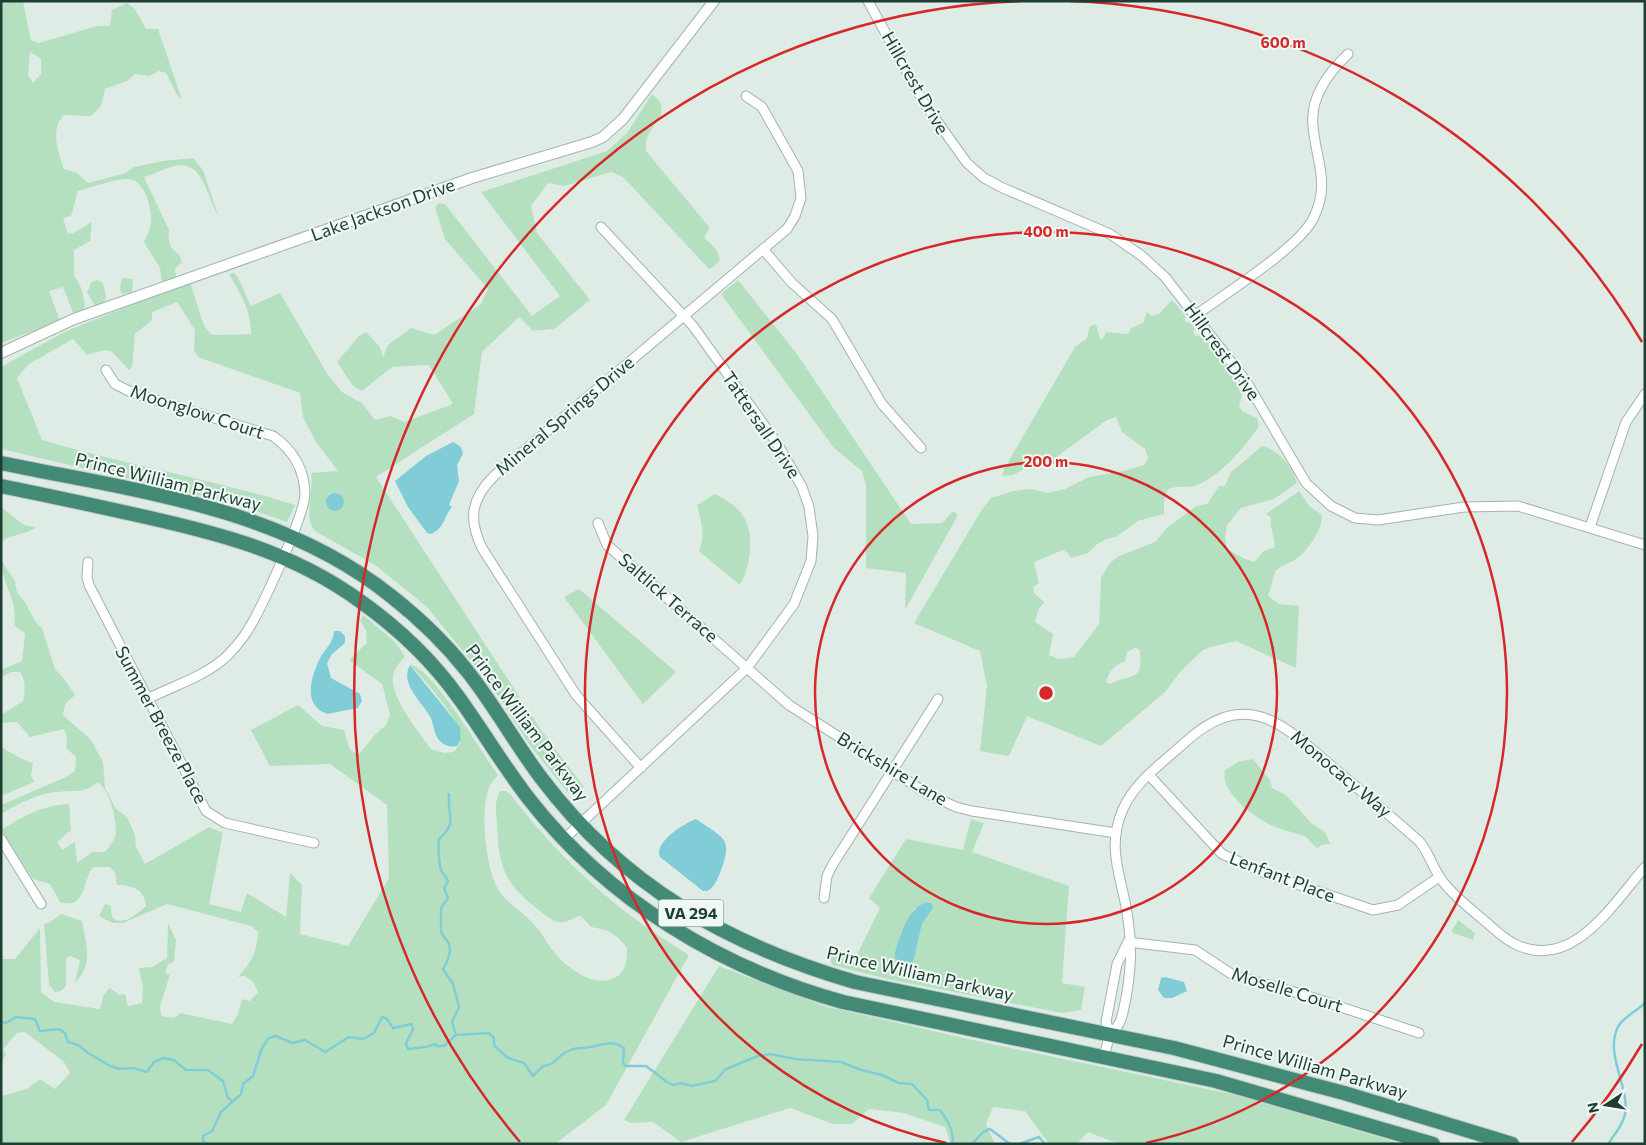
<svg xmlns="http://www.w3.org/2000/svg" width="1646" height="1145" font-family="Commissioner,sans-serif">
  <style>
    .green { fill: #b5e0bf; fill-rule: evenodd }
    .water { fill: #80cdd8 }
    .lines { fill: none; stroke-linecap: round; stroke-linejoin: round }
    .stream { stroke: #80cdd8; stroke-width: 2.5 }
    .minor-casing { stroke: #a1b4ad; stroke-width: 11 }
    .tertiary-casing { stroke: #a1b4ad; stroke-width: 12 }
    .trunk-casing { stroke: #c0c9c6; stroke-width: 16 }
    .minor { stroke: #fff; stroke-width: 9 }
    .tertiary { stroke: #fff; stroke-width: 10 }
    .trunk { stroke: #428a76; stroke-width: 14 }
    .ring { fill: none; stroke: #d62828; stroke-width: 2.5 }
    .labels { text-anchor: middle; stroke-width: 4; stroke-linejoin: round; paint-order: stroke }
    .shield { fill: #eff8f4; stroke: #5d766e; stroke-width: 1 }
    .shield-label { font-size: 16px; font-weight: bold; fill: #1e3e34 }
    .street-label { font-size: 18px; fill: #1e3e34; stroke: #eff8f4 }
    .centre { fill: #d62828; stroke: #eff8f4; stroke-width: 2.5 }
    .ring-label { font-size: 15px; text-anchor: middle; font-weight: bold; fill: #d62828; stroke: #eff8f4; stroke-width: 4; stroke-linejoin: round; paint-order: stroke }
  </style>
  <rect width="100%" height="100%" fill="#dfece6"/>
  <!-- green -->
  <g class="green">
    <path d="M1,1H23L31,40L39,43L97,26H110L112,10L127,3L135,9L146,29H158L182,100L177,95L166,73L159,71L149,76L135,74L127,81L105,89L101,106L91,116L64,115C50,129 58,152 64,169L77,173L88,183L126,173L134,167L163,161L193,158L203,170L218,215C206,196 204,159 174,166C164,169 154,174 144,177L169,230C168,239 169,249 179,254L182,262L175,269L176,277L162,282L160,268L144,242C148,234 152,225 151,216C150,203 144,180 128,179C118,178 89,188 78,191L71,216L63,218L68,234L73,233L92,222L90,241L74,250V276C82,285 86,301 84,312L74,315L63,287L49,291L60,321L1,343ZM30,52L41,59V74L33,83L28,75Z"/>
    <path d="M652,94C679,114 641,126 646,151L710,228L704,237L716,249L720,259L715,266L709,269L623,177L611,172L564,186L548,183L531,206L537,233L590,300L554,329L533,331L519,317L482,352L474,414L376,477L541,730L584,787L568,793L529,744L490,684L427,607L375,565L315,531C303,518 314,493 311,473L338,471L316,442L303,417L300,393L198,357L194,350L195,330L177,302L152,312V320L135,334L132,367L129,370L111,351L104,350L87,355L73,339L29,364L17,378L42,440C126,465 212,479 295,505L287,522L228,502L1,449V367L66,331L190,282L204,326L212,335L251,334C252,312 240,293 229,274L234,273C242,281 245,296 251,306L280,293L328,375L342,392L362,403L375,420L391,416L404,422L453,404L429,365L392,367L362,391L353,386L337,362L359,336L366,332L380,347L383,357L388,345L411,328L434,335L481,304L488,289L445,239L435,207L439,203L445,204L532,316L560,296L481,192L607,151L627,133Z"/>
    <polygon points="122,278 133,279 132,292 122,294 120,289"/>
    <polygon points="97,280 103,283 106,296 104,303 95,306 87,292 91,283"/>
    <polygon points="738,280 797,354 911,524 942,523 953,511 958,515 905,610 906,573 866,568 866,485 862,471 834,448 721,294"/>
    <path d="M1172,300L1185,315V322L1190,323L1195,328L1193,333L1197,337L1201,334L1231,373L1242,396L1239,406L1242,411L1257,418L1259,426C1247,445 1217,480 1194,486C1185,488 1180,485 1168,489L1164,502V514L1138,521L1116,537L1106,539L1096,545L1088,553L1071,558L1068,553L1063,550L1034,562L1039,583L1033,587L1034,593L1044,602L1038,610L1035,622L1053,634L1049,655L1059,659L1074,657L1099,624L1101,578L1110,563L1119,556L1155,542L1167,528L1196,506L1207,504L1219,486H1225L1231,472L1262,446C1278,450 1293,466 1297,483L1274,499L1241,508L1227,525L1225,537L1227,549L1245,559L1254,562L1264,551L1275,547C1274,536 1270,529 1271,518L1266,514L1299,491L1310,507L1321,514C1325,526 1309,548 1300,556C1293,562 1283,565 1276,570L1268,596L1279,604L1299,606L1296,668L1236,641L1211,647L1203,650L1180,672L1165,692L1101,746L1027,716L1009,756L980,751L987,686L980,651L914,623L981,511L991,498L1013,491L1030,489L1047,493L1065,489L1089,477L1124,471L1144,465L1148,458L1145,449L1122,432L1116,417L1107,420L1047,464L1034,469H1024L1013,475L1002,476L1004,469L1075,347L1087,338L1089,328L1094,324L1097,327L1100,339H1103L1106,332L1128,334L1131,328L1143,323L1147,312L1152,316L1159,314ZM1135,648L1139,649C1146,682 1129,674 1110,684L1106,682C1109,672 1115,663 1125,662L1127,652Z"/>
    <path d="M715,494C724,499 734,504 741,513C756,532 751,565 740,585L699,551C706,534 701,522 697,505Z"/>
    <path d="M1,507L24,525L36,527C25,536 11,533 1,543Z"/>
    <path d="M1,560L15,581L17,593L25,602L35,621L42,628L55,669L65,680L75,695L65,704L63,715L91,740L103,762L105,788L116,809L127,817L135,835L136,847L145,864L209,827L223,833L209,904L241,912L247,893L286,917L290,873L302,885L300,934L348,946L389,878L387,805L330,764L270,766L251,730L298,705L322,726L344,730L350,750L358,754C369,745 374,732 386,726L390,715L382,684L349,660L367,643L366,630L360,621L363,615L395,642L405,656C400,662 395,668 393,676C390,698 419,732 431,749L444,753L454,752C458,746 462,741 461,734C460,721 421,675 410,665C430,664 484,756 498,775C494,780 489,785 488,791C480,815 486,876 502,895C513,907 528,916 538,929C543,934 546,942 551,948C563,965 590,987 612,979C626,974 627,961 627,948C617,934 607,929 591,927L581,916C573,917 567,924 559,922C551,921 543,913 536,908C503,882 499,865 497,825C496,813 494,801 500,791H506L511,795C561,861 618,912 689,955L606,1105L555,1144H1V1096L27,1089L40,1079L55,1089L70,1073L64,1062L25,1032L17,1033L3,1049L6,1055L2,1062L1,1071V959H15L40,928L41,992L54,1002L100,1009L104,994L110,988L119,995L125,994L128,1006L142,1003L143,988L139,968L152,967L167,958L168,923L176,940L174,962L168,964L165,973L170,974L160,1007L161,1016L174,1018L181,1013L232,1024L238,1014L242,999L250,1001L258,992L254,983L245,976L238,977C251,962 257,953 258,932L251,926L167,904L123,923H113L99,916L105,904L111,906C112,910 110,915 113,918C124,927 139,912 146,906C144,889 133,885 117,885L115,872L110,867H93C82,882 86,910 60,902L50,884L33,879L1,830C22,816 44,805 69,804L71,830L57,842L62,850L75,842L77,863L92,852H105C110,846 116,839 116,831C116,816 109,791 98,782C85,794 73,790 57,792C39,793 17,804 1,814V805L66,777L75,771L76,757L66,748L67,737L64,729L30,737L17,722L1,723V715L23,701C25,691 26,680 20,672H11L1,677V670L22,661L25,634L14,625C19,601 1,583 1,560Z"/>
    <polygon points="579,589 676,672 643,704 564,597"/>
    <polygon points="1,747 20,758 33,763 31,775 34,782 1,796"/>
    <path d="M1253,759L1270,780L1272,788L1286,795L1311,823L1325,832L1330,844L1321,845L1318,848C1312,845 1309,838 1304,836C1293,832 1281,830 1271,825C1253,817 1219,791 1225,770L1238,762Z"/>
    <path d="M971,819L984,823L972,852L1069,886L1062,983L1085,987L1081,1010L1062,1013L892,980L832,965L828,954L855,959L880,908L869,898L906,839L963,850ZM933,908L922,924L914,959L895,952L914,909Z"/>
    <path d="M61,914L82,921C86,945 94,964 75,983L80,960L70,956L66,958V986L61,991L55,992L49,985L44,924L50,922Z"/>
    <polygon points="1458,920 1475,933 1473,940 1451,932"/>
    <polygon points="719,966 824,1006 968,1039 1236,1095 1402,1144 1119,1144 1088,1132 1077,1144 1049,1144 1025,1111 993,1107 986,1124 995,1144 951,1144 945,1127 904,1113 869,1109 852,1124 833,1124 790,1108 681,1142 653,1122 631,1123 624,1120"/>
  </g>
  <!-- water -->
  <g class="water">
    <path d="M453,442L461,447L463,454L457,465L459,481L449,505L452,507C444,516 445,528 431,534L427,533L408,507L395,481L426,456Z"/>
    <circle cx="335" cy="502" r="9"/>
    <path d="M334,631H340L345,636V643L332,654L327,663L331,678L360,694L362,701L358,708L327,714C302,705 311,677 320,658C325,649 334,642 334,631Z"/>
    <path d="M410,665L460,727L461,739L457,746C452,747 446,746 442,743C434,737 434,726 431,718C423,703 399,684 410,665Z"/>
    <path d="M696,819C724,839 734,837 720,873C717,880 714,888 707,891H703L660,857C653,843 684,823 696,819Z"/>
    <path d="M926,902L932,904L933,908L922,924L914,959L911,964L902,965L895,958V952C902,933 906,911 926,902Z"/>
    <polygon points="1165,977 1184,982 1187,991 1172,998 1164,998 1158,990 1161,978"/>
  </g>
  <g class="lines">
    <!-- stream -->
    <g class="stream">
      <path d="M449,794C447,815 458,823 439,839C438,846 439,864 441,870C443,874 446,876 448,881L444,888L448,898L441,908V932C443,937 446,938 448,942C453,950 447,963 443,969L453,984L459,1007L452,1022L456,1035"/>
      <polyline points="1,1022 6,1023 16,1017 35,1019 40,1031 59,1029 65,1033 68,1042 78,1045 88,1053 110,1066 120,1069 133,1068 147,1072 154,1062 163,1058 174,1060 186,1070 208,1070 223,1081 228,1098 231,1100"/>
      <path d="M208,1144L203,1141V1136L212,1131L221,1112L241,1094L243,1084L253,1076L262,1048L269,1038L276,1036L292,1043L305,1040L325,1052L349,1037L363,1039L374,1033L382,1017L386,1018L393,1028L412,1024L413,1030L406,1043L408,1049L426,1047L435,1044L437,1046H444L456,1035L489,1033L494,1038V1045C509,1060 505,1057 524,1063L533,1076L543,1066C552,1066 556,1059 563,1054C572,1047 580,1049 590,1047C604,1045 611,1039 624,1048L623,1062L625,1066H646L667,1082L673,1085L681,1083L691,1086L715,1081L726,1069L758,1056L770,1054L795,1059L841,1062L861,1070L882,1075L899,1083L912,1084L927,1100L929,1110H940C947,1120 955,1131 952,1144"/>
      <polyline points="972,1144 983,1132 990,1129 1010,1144"/>
      <polyline points="1019,1144 1039,1137 1045,1144"/>
      <path d="M1608,1144C1614,1135 1623,1125 1625,1114C1630,1087 1604,1054 1618,1027C1623,1017 1637,1011 1645,1003"/>
    </g>
    <defs>
      <g id="minor">
        <polyline points="868,1 924,103 967,163 984,178 1003,188 1110,234 1142,256 1165,277 1246,381 1306,483 1331,506 1355,518 1378,520 1464,507 1518,506 1645,545"/>
        <polyline points="763,249 792,283 832,319 882,404 921,448"/>
        <path d="M1196,315C1225,294 1298,248 1313,219C1331,183 1316,162 1313,126C1310,98 1328,73 1348,54"/>
        <path d="M106,370L115,384L133,393L273,436C293,450 304,468 305,493C305,515 259,615 244,636C239,643 234,649 227,656C206,676 173,686 147,699"/>
        <polyline points="598,523 607,545 789,705 928,794 956,807 972,811 1116,833"/>
        <polyline points="1590,527 1626,422 1645,394"/>
        <polyline points="88,562 87,577 89,585 206,811 225,823 314,843"/>
        <path d="M641,768L576,695L482,548C468,519 471,499 494,476L787,229L795,216L801,198L798,171L762,107L746,96"/>
        <polyline points="1149,775 1222,854 1264,873 1373,910 1398,905 1439,877"/>
        <polyline points="1,839 41,904"/>
        <polyline points="564,839 747,668 794,604 811,561 813,536 809,507 802,487 777,443 693,326 601,227"/>
        <polyline points="824,898 827,876 833,864 938,699"/>
        <polyline points="1128,942 1195,950 1233,975 1305,995 1419,1033"/>
        <path d="M1110,1034C1123,1023 1122,1015 1126,998C1131,970 1132,948 1128,919C1123,879 1105,850 1123,809C1135,782 1161,764 1182,745C1246,685 1282,723 1336,770C1364,793 1391,817 1419,841C1430,854 1433,870 1444,883C1456,898 1472,910 1486,922C1494,929 1503,938 1513,943C1571,974 1612,905 1645,867"/>
        <polyline points="1104,1056 1110,1034 1106,1022 1117,964 1128,942"/>
      </g>
      <polyline id="tertiary" points="1,353 74,319 472,178 592,142 603,137 623,119 714,1"/>
      <g id="trunk">
        <path d="M1,463C136,491 280,507 391,596C419,618 446,644 468,672C495,706 516,745 542,779C623,886 728,945 855,982L1174,1048L1344,1093L1512,1144"/>
        <path d="M1,486C46,495 92,505 137,515C218,533 291,551 360,601C398,628 432,660 459,698C483,731 504,767 529,799C608,900 720,968 843,1002L1216,1081L1433,1144"/>
      </g>
    </defs>
    <!-- minor casing -->
    <use href="#minor" class="minor-casing"/>
    <!-- tertiary casing -->
    <use href="#tertiary" class="tertiary-casing"/>
    <!-- trunk casing -->
    <use href="#trunk" class="trunk-casing"/>
    <!-- minor -->
    <use href="#minor" class="minor"/>
    <!-- tertiary -->
    <use href="#tertiary" class="tertiary"/>
    <!-- trunk -->
    <use href="#trunk" class="trunk"/>
  </g>
  <!-- distance rings -->
  <g class="ring">
    <circle cx="1046" cy="693" r="231"/>
    <path d="M946 1143A461 461 0 1 1 1146 1143"/>
    <path d="M1642 1044A692 692 0 0 1 1572 1142M520 1142A692 692 0 0 1 1022 1M1070 1A692 692 0 0 1 1642 342"/>
  </g>
  <g class="labels">
    <!-- shield labels -->
    <rect class="shield" x="658.5" y="899.5" width="65" height="27" rx="4"/>
    <g class="shield-label">
      <text x="691" y="919">VA 294</text>
    </g>
    <!-- street labels -->
    <g class="street-label">
      <text transform="translate(915 83) rotate(60)" y="6">Hillcrest Drive</text>
      <text transform="translate(383 210) rotate(-20)" y="6">Lake Jackson Drive</text>
      <text transform="translate(1222 352) rotate(54)" y="6">Hillcrest Drive</text>
      <text transform="translate(197 412) rotate(18)" y="6">Moonglow Court</text>
      <text transform="translate(565 416) rotate(-40)" y="6">Mineral Springs Drive</text>
      <text transform="translate(761 425) rotate(56)" y="6">Tattersall Drive</text>
      <text transform="translate(168 482) rotate(14)" y="6">Prince William Parkway</text>
      <text transform="translate(668 598) rotate(41)" y="6">Saltlick Terrace</text>
      <text transform="translate(527 723) rotate(53)" y="6">Prince William Parkway</text>
      <text transform="translate(161 725) rotate(62)" y="6">Summer Breeze Place</text>
      <text transform="translate(892 769) rotate(31)" y="6">Brickshire Lane</text>
      <text transform="translate(1341 774) rotate(40)" y="6">Monocacy Way</text>
      <text transform="translate(1282 877) rotate(21)" y="6">Lenfant Place</text>
      <text transform="translate(920 974) rotate(13)" y="6">Prince William Parkway</text>
      <text transform="translate(1287 990) rotate(17)" y="6">Moselle Court</text>
      <text transform="translate(1315 1067) rotate(16)" y="6">Prince William Parkway</text>
    </g>
  </g>
  <circle cx="1046" cy="693" r="8" class="centre"/>
  <g class="ring-label">
    <text x="1283" y="48">600 m</text>
    <text x="1046" y="237">400 m</text>
    <text x="1046" y="467">200 m</text>
  </g>
  <!-- border -->
  <rect width="1646" height="1145" fill="none" stroke="#1e3e34" stroke-width="5"/>
  <!-- north arrow -->
  <g transform="translate(1606 1105) rotate(258)" stroke="#eff8f4" stroke-width="4" paint-order="stroke">
  <path d="M0-4L9 19L0 12L-9 19Z" fill="#1e3e34"/>
  <text y="-8" font-size="14" font-weight="bold" text-anchor="middle" fill="#1e3e34">N</text>
  </g>
</svg>
